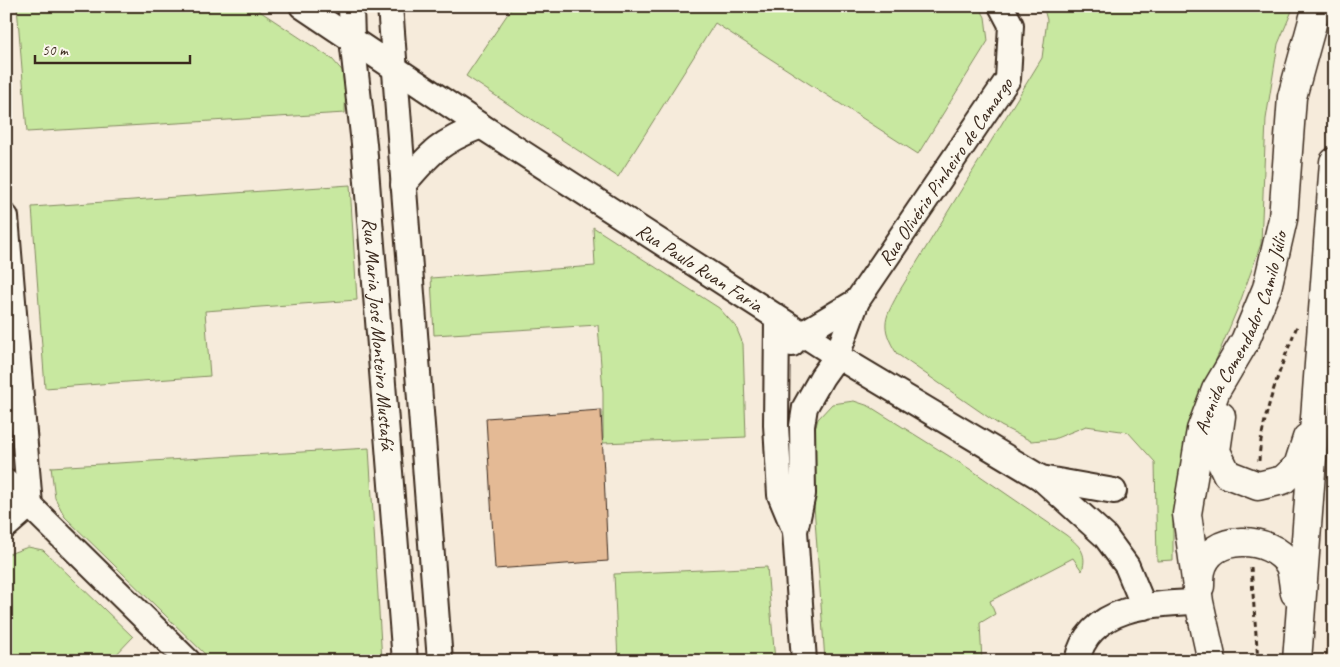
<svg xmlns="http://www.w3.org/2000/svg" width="1340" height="667" font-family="Caveat,sans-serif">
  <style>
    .built { fill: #f1dcc6 }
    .green { fill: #c8e8a0; stroke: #82895f }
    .building { fill: #e4ba95; stroke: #3b2a1e }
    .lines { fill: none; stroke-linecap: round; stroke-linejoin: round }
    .minor-casing { stroke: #3b2a1e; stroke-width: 28 }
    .major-casing { stroke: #3b2a1e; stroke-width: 31 }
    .path { stroke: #3b2a1e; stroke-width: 3; stroke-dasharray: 5 4; stroke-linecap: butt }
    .minor { stroke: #fbf7ec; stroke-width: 24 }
    .major { stroke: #fbf7ec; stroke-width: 28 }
    .labels { text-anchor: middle; stroke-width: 4; stroke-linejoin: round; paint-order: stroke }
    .street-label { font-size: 20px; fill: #3b2a1e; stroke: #fbf7ec }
  </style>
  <rect width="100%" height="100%" fill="#f6ebdb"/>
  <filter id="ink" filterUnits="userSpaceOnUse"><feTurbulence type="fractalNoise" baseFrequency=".02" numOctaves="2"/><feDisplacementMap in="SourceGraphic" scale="10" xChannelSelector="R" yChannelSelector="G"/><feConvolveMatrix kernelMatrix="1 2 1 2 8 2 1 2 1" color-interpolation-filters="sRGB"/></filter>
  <g filter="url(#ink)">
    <!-- built -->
    <polygon class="built" points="1334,513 1334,661 1324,661"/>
    <!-- green -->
    <g class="green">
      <polygon points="17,6 252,6 332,59 346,75 345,113 27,132"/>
      <polygon points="513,6 979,6 985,17 988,41 918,154 715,23 618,177 466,76"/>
      <path d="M1043,6H1294L1278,44L1266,119L1261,244L1239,305L1200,398L1183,460L1173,513V560L1157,561L1155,462L1128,432L1086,426L1054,439L1031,441L1001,426L897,354C879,325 885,318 900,290L1042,58L1047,20Z"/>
      <polygon points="350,185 357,300 205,311 210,376 45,388 32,207"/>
      <polygon points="593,227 719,308 736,327 743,344 746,437 603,443 603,392 598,325 434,335 431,278 595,266"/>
      <path d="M854,401L869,406L973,471L1066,535C1079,545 1088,553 1082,571L1073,558L990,601L995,614L980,623L982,661H825L812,477V440L818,419L832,404Z"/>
      <polygon points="369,448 382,661 212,661 65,517 55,498 51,467"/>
      <polygon points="28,547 43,550 133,637 110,661 6,661 6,555"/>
      <polygon points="767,567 775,661 618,661 614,574"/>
    </g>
    <!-- building -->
    <polygon class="building" points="601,410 608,561 495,569 486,418"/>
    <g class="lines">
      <defs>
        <g id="minor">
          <path id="s1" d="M302,6L481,126L837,356L1041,478L1114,491"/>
          <path id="s2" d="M351,6L352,39L364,144L405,661"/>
          <polyline points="390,6 440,661"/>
          <path d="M403,185C431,152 440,142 481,126"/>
          <polyline points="6,217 30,505 6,526"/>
          <polyline points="777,319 776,425 780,495 795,531"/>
          <polyline points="792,344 802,334 857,301"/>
          <polyline points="1041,478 1105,536 1127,566 1144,607"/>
          <polyline points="6,482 188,661"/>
          <path id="s3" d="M804,661L795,531L803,494L802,426L805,407L822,377L837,356L857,301L1008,79L1011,25L1001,6"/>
          <path d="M1077,661C1088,606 1154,603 1199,602"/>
        </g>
        <g id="major">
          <polyline points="1221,416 1216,451 1227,474 1258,486 1283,480 1298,466 1307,438"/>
          <path d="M1200,586C1200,582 1200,576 1201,571C1210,532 1270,535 1289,564C1293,571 1293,585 1295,593"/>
          <path id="s4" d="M1212,661L1199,602L1187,514L1201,430L1216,390L1245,341L1267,288L1283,219L1292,97L1317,6"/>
          <polyline points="1297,661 1334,162"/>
        </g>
      </defs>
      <!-- minor casing -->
      <use href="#minor" class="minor-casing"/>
      <!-- major casing -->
      <use href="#major" class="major-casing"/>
      <!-- path -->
      <g class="path">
        <path d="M1259,461C1261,417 1281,366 1297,326"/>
        <polyline points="1251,567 1258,661"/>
      </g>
      <!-- minor -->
      <use href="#minor" class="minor"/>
      <!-- major -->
      <use href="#major" class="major"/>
    </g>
  </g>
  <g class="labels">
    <!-- street labels -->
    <g class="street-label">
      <text dy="7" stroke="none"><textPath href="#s3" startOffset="531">Rua Olivério Pinheiro de Camargo</textPath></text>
      <text dy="7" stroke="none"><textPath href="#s1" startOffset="476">Rua Paulo Ruan Faria</textPath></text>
      <text dy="7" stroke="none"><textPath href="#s2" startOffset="329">Rua Maria José Monteiro Mustafá</textPath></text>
      <text dy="7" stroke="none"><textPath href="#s4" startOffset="340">Avenida Comendador Camilo Júlio</textPath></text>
    </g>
  </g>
  <!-- margin -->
  <rect width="1340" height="667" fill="none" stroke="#fbf7ec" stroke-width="25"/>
  <rect x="12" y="12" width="1315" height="642" fill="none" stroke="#3b2a1e" stroke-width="2" filter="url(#ink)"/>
  <!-- scale -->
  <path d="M35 55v8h155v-8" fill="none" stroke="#3b2a1e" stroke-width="2.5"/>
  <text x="42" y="55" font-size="15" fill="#3b2a1e" stroke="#fbf7ec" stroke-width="4" paint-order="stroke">50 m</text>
</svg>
